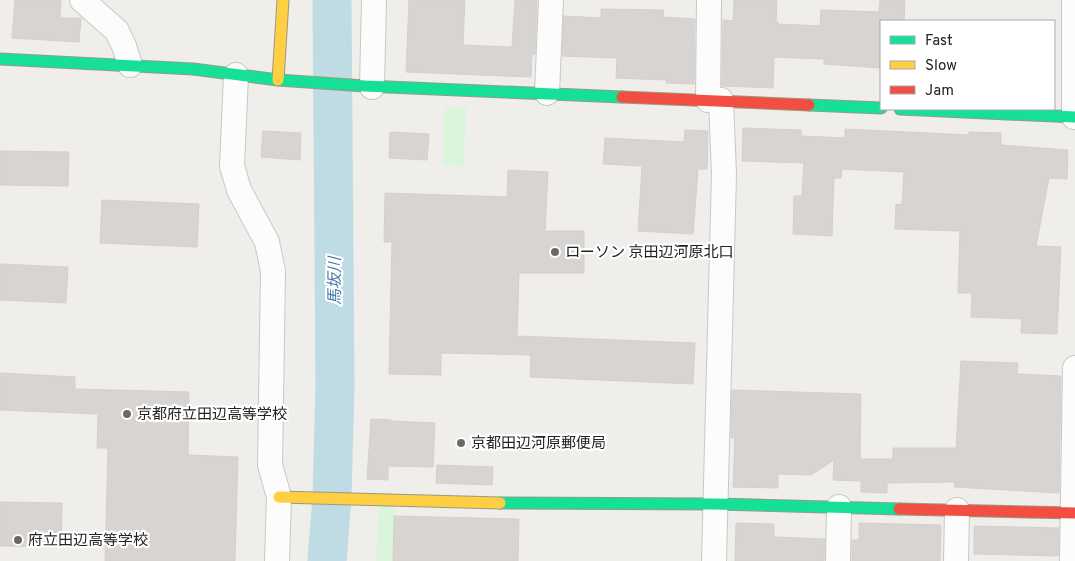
<svg xmlns="http://www.w3.org/2000/svg" width="1075" height="561" font-family="Overpass,'Noto Sans JP',sans-serif">
  <style>
    .park { fill: #daf5da }
    .lines { fill: none; stroke-linecap: round; stroke-linejoin: round }
    .river { stroke: #bfdbe3; stroke-width: 39 }
    .building { fill: #d7d4d2; stroke: #d3d0cc }
    .street-casing { stroke: #c9c8c7; stroke-width: 26 }
    .fast-casing { stroke: #999a82; stroke-width: 13 }
    .slow-casing { stroke: #999a82; stroke-width: 13 }
    .jam-casing { stroke: #999a82; stroke-width: 13 }
    .street { stroke: #fdfcfc; stroke-width: 24 }
    .fast { stroke: #16e098; stroke-width: 11 }
    .slow { stroke: #ffcf43; stroke-width: 11 }
    .jam { stroke: #f24e42; stroke-width: 11 }
    .poi-dot { fill: #6a6968; stroke: #fff; stroke-width: 2 }
    .labels { text-anchor: middle; stroke-width: 4.5; stroke-linejoin: round; paint-order: stroke }
    .poi-label { font-size: 15px; fill: #222; stroke: #fff; text-anchor: start }
    .water-label { font-size: 16px; font-style: italic; fill: #4a7aab; stroke: #fff }
  </style>
  <rect width="100%" height="100%" fill="#f0eeeb"/>
  <!-- park -->
  <g class="park">
    <polygon points="445,107 466,107 464,167 443,165"/>
    <polygon points="379,506 395,506 393,561 376,561"/>
  </g>
  <g class="lines">
    <!-- river -->
    <polyline class="river" points="327,561 332,497 335,385 332,0"/>
  </g>
  <!-- building -->
  <g class="building">
    <polygon points="15,0 61,0 60,18 81,18 79,42 12,38"/>
    <polygon points="409,0 465,0 463,45 512,47 515,0 537,0 535,54 532,54 531,77 406,72"/>
    <polygon points="734,0 777,0 776,22 778,22 778,24 820,26 821,10 879,12 880,0 905,0 904,21 881,21 881,68 824,64 824,59 774,57 773,88 722,86 723,20 733,21"/>
    <polygon points="601,9 664,10 663,17 695,19 694,84 666,83 667,80 616,78 617,58 562,56 564,16 601,18"/>
    <polygon points="743,128 801,130 801,136 845,138 845,129 969,135 969,132 1001,133 1001,145 1068,150 1067,179 1049,178 1036,246 1061,247 1057,334 1021,333 1022,319 971,317 972,293 958,293 960,231 895,229 896,204 902,205 904,172 842,169 841,178 834,178 832,236 793,234 794,196 802,196 804,163 742,161"/>
    <polygon points="685,130 708,131 707,169 698,169 693,234 638,231 642,166 603,164 605,138 684,142"/>
    <polygon points="263,131 301,133 300,160 261,157"/>
    <polygon points="390,132 429,134 427,160 389,158"/>
    <polygon points="0,151 69,152 68,186 0,185"/>
    <polygon points="508,170 548,172 545,231 584,231 584,273 519,273 517,336 695,343 693,384 530,377 531,355 441,353 441,375 389,374 392,242 384,242 385,193 507,197"/>
    <polygon points="102,200 199,204 197,247 100,243"/>
    <polygon points="0,264 68,267 66,303 0,300"/>
    <polygon points="961,361 1018,363 1017,374 1061,376 1059,493 954,487 955,482 887,483 887,493 861,492 861,481 833,480 834,460 811,475 778,474 778,488 733,487 735,438 731,438 732,390 861,394 860,459 893,459 893,448 956,448"/>
    <polygon points="0,373 75,377 75,389 189,392 188,455 238,457 235,561 105,561 108,448 97,448 98,414 0,410"/>
    <polygon points="371,419 391,420 391,421 435,423 433,467 388,466 388,480 367,479"/>
    <polygon points="437,465 493,467 492,485 436,483"/>
    <polygon points="0,502 62,503 61,547 0,546"/>
    <polygon points="394,516 519,519 518,561 393,561"/>
    <polygon points="736,523 774,524 774,537 825,539 824,561 735,561"/>
    <polygon points="859,523 941,525 940,561 852,561 852,540 859,540"/>
    <polygon points="974,526 1059,528 1058,556 974,554"/>
  </g>
  <g class="lines">
    <defs>
      <g id="street">
        <polyline points="82,0 117,31 124,46 130,65"/>
        <polyline points="236,75 232,166 239,190 267,242 273,271 270,465 279,497 277,561"/>
        <polyline points="372,87 374,0"/>
        <polyline points="547,93 551,0"/>
        <polyline points="708,100 709,0"/>
        <polyline points="1074,117 1074,0"/>
        <polyline points="714,561 724,174 721,100"/>
        <polyline points="838,561 839,507"/>
        <polyline points="956,561 957,510"/>
        <polyline points="1072,561 1075,368"/>
      </g>
      <g id="fast">
        <polyline points="0,59 193,69 278,80 365,86 622,97"/>
        <polyline points="809,105 881,108"/>
        <polyline points="900,109 1075,117"/>
        <polyline points="500,503 715,504 899,509"/>
      </g>
      <g id="slow">
        <polyline points="278,80 283,0"/>
        <polyline points="279,497 500,503"/>
      </g>
      <g id="jam">
        <polyline points="622,97 809,105"/>
        <polyline points="899,509 1075,513"/>
      </g>
    </defs>
    <!-- street casing -->
    <use href="#street" class="street-casing"/>
    <!-- fast casing -->
    <use href="#fast" class="fast-casing"/>
    <!-- slow casing -->
    <use href="#slow" class="slow-casing"/>
    <!-- jam casing -->
    <use href="#jam" class="jam-casing"/>
    <!-- street -->
    <use href="#street" class="street"/>
    <!-- fast -->
    <use href="#fast" class="fast"/>
    <!-- slow -->
    <use href="#slow" class="slow"/>
    <!-- jam -->
    <use href="#jam" class="jam"/>
  </g>
  <!-- markers -->
  <g class="poi-dot">
    <circle cx="555" cy="252" r="5"/>
    <circle cx="127" cy="414" r="5"/>
    <circle cx="461" cy="443" r="5"/>
    <circle cx="18" cy="540" r="5"/>
  </g>
  <g class="labels">
    <!-- poi labels -->
    <g class="poi-label">
      <text x="565" y="257">ローソン 京田辺河原北口</text>
      <text x="137" y="419">京都府立田辺高等学校</text>
      <text x="471" y="448">京都田辺河原郵便局</text>
      <text x="28" y="545">府立田辺高等学校</text>
    </g>
    <!-- water labels -->
    <g class="water-label">
      <text transform="translate(334 281) rotate(-90)" y="6">馬坂川</text>
    </g>
  </g>
  <!-- legend -->
  <rect x="880" y="20" width="175" height="90" fill="#ffffff" stroke="#a7a7a7"/>
  <rect x="890" y="36" width="25" height="8" fill="#16e098" stroke="#a7a7a7"/>
  <text x="925" y="45" font-size="15" fill="#222222">Fast</text>
  <rect x="890" y="61" width="25" height="8" fill="#ffcf43" stroke="#a7a7a7"/>
  <text x="925" y="70" font-size="15" fill="#222222">Slow</text>
  <rect x="890" y="86" width="25" height="8" fill="#f24e42" stroke="#a7a7a7"/>
  <text x="925" y="95" font-size="15" fill="#222222">Jam</text>
</svg>
